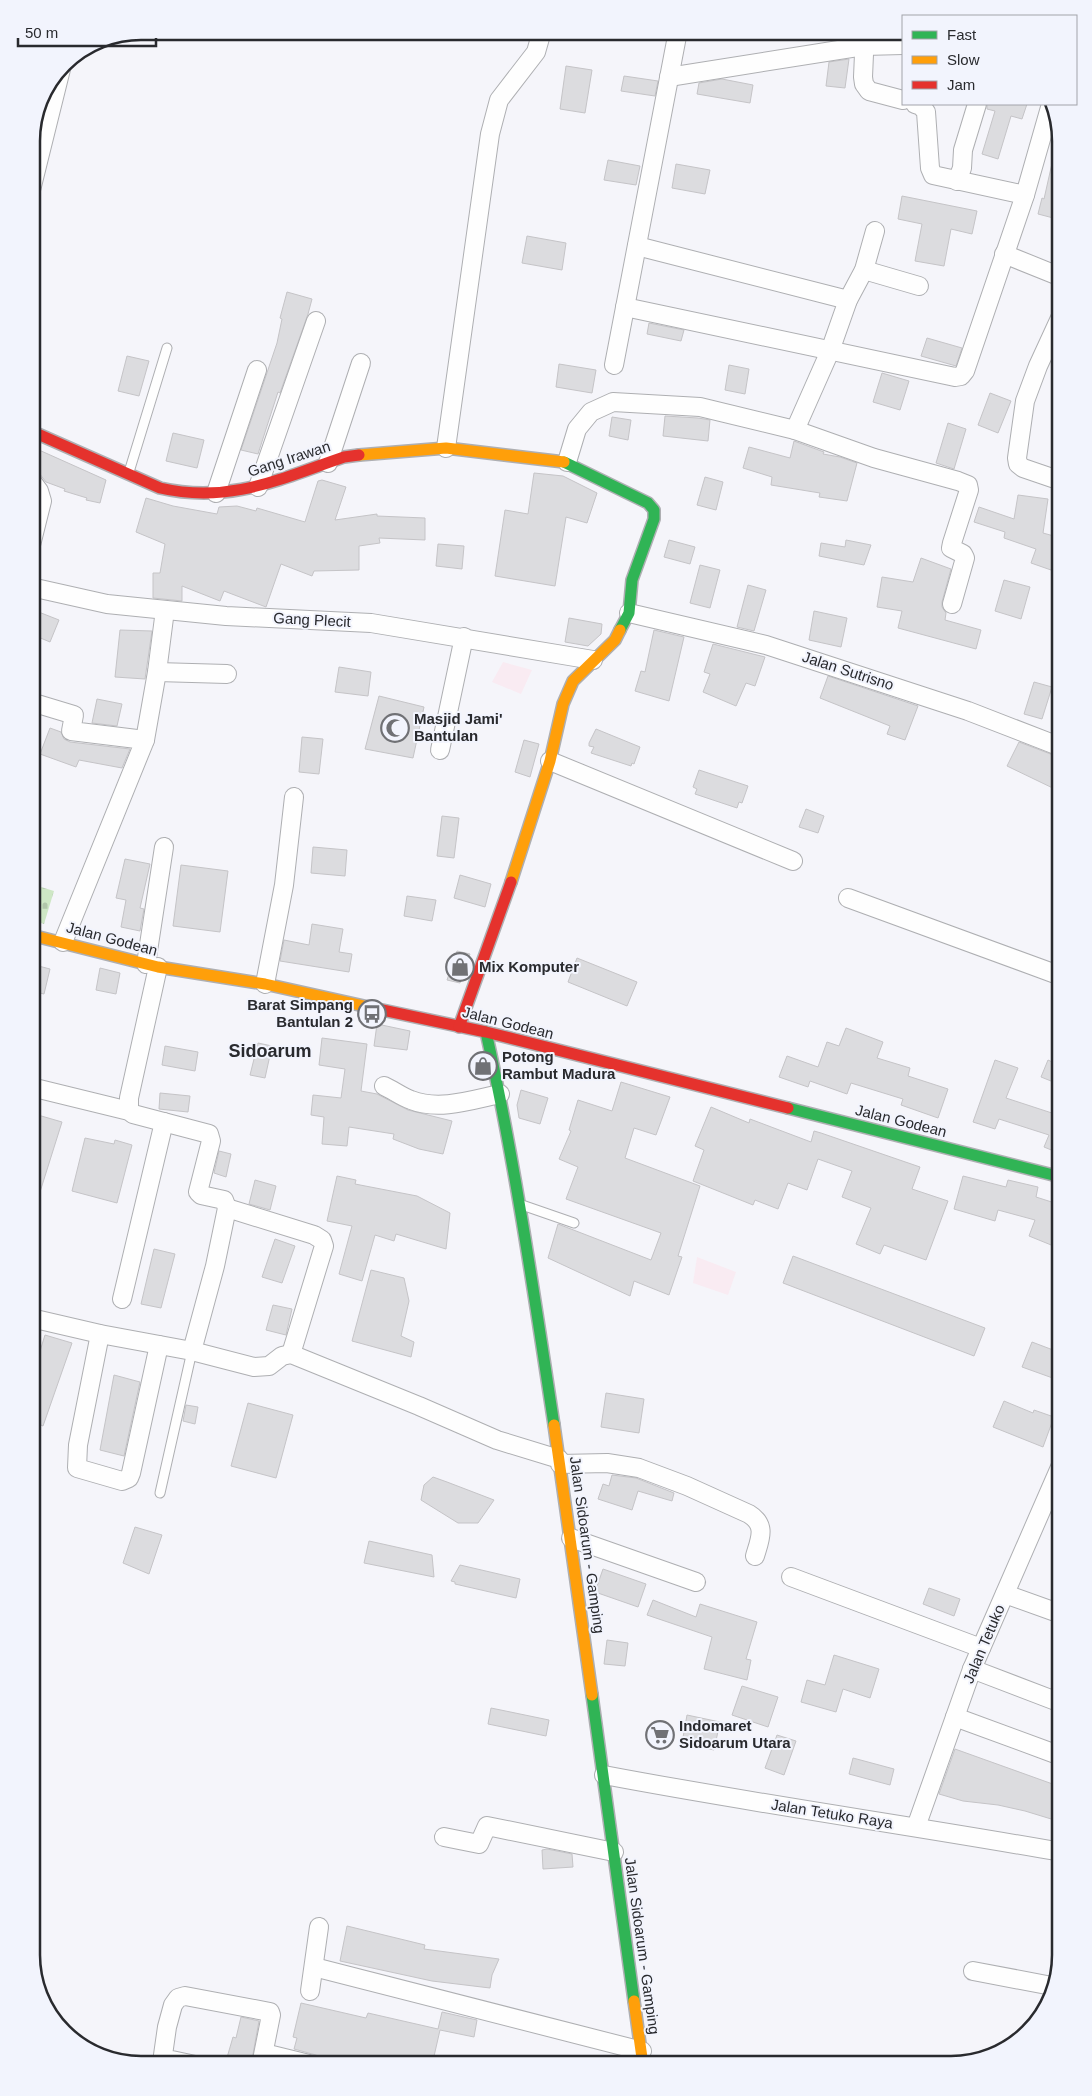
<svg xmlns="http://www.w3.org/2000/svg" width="1092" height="2096" font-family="Arial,sans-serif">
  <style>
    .commercial { fill: #f9ebf2 }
    .cemetery { fill: url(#cemetery-stones) }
    .building { fill: #dcdcdf; stroke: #c5c4c7 }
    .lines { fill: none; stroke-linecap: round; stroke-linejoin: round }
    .lane-casing { stroke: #aeafb2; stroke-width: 11 }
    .street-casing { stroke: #aeafb2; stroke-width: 20 }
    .fast-casing { stroke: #aeafb2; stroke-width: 14 }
    .slow-casing { stroke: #aeafb2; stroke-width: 14 }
    .jam-casing { stroke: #aeafb2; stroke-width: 14 }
    .lane { stroke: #fefefe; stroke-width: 9 }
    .street { stroke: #fefefe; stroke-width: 18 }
    .fast { stroke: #30b455; stroke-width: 11 }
    .slow { stroke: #ff9f0a; stroke-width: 11 }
    .jam { stroke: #e5322d; stroke-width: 11 }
    .labels { text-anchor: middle; stroke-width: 4; stroke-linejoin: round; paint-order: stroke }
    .street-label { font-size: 15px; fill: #292a2e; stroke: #f2f4fd }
    .poi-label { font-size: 15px; font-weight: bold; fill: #292a2e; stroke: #f2f4fd; text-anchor: start }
    .quarter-label { font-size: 18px; font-weight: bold; fill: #292a2e; stroke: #f2f4fd }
    .rim { fill: none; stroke: #292a2e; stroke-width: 2.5 }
  </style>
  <defs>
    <pattern id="cemetery-stones" width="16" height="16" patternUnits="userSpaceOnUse" patternTransform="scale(1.25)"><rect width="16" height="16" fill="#cee7c5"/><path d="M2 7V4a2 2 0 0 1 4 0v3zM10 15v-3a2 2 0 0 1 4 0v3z" fill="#b1c6aa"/></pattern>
  </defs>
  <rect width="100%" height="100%" fill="#f5f5fa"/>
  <!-- commercial -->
  <g class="commercial">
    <polygon points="503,662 532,670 521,694 492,682"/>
    <polygon points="697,1257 736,1272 728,1295 693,1283"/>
  </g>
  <!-- cemetery -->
  <polygon class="cemetery" points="31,884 54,891 44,924 31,920"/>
  <!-- building -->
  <g class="building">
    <polygon points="849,59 845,88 826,86 829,62"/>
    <polygon points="566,66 592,70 585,113 560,109"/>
    <polygon points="624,76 658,81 655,96 621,91"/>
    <polygon points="722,79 753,85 750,103 697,94 699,83"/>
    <polygon points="987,104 1027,104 1022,119 1011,116 998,159 982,154 995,111 987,109"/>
    <polygon points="1055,150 1061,151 1061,220 1038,214 1042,198 1044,199"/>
    <polygon points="608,160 640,166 636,185 604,180"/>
    <polygon points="676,164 710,170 705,194 672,188"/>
    <polygon points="902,196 977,211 972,234 951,229 944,266 915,261 922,224 898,219"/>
    <polygon points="527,236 566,243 562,270 522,263"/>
    <polygon points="287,292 312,299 308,314 280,393 278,392 258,454 241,450 277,343 282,319 280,318"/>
    <polygon points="649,323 684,330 681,341 647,334"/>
    <polygon points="927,338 962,348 956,366 921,356"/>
    <polygon points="127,356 149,361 139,396 118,391"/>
    <polygon points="559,364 596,370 592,393 556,387"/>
    <polygon points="729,365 749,369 745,394 725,390"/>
    <polygon points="882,373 909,381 900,410 873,402"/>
    <polygon points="990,393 1011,401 998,433 978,425"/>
    <polygon points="665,416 698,418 710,420 708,441 663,436"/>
    <polygon points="612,417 631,420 628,440 609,436"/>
    <polygon points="948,423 966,429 954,469 936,463"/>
    <polygon points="173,433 204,440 197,468 166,461"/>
    <polygon points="794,441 824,452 823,454 840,457 857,463 847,501 819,497 820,493 771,485 772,477 743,468 749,447 790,458"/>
    <polygon points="39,450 106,480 100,503 86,500 87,498 64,491 65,489 46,482 39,473 32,470"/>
    <polygon points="534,473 563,476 597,493 587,523 566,517 555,586 495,576 505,510 528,514"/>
    <polygon points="705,477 723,482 716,510 697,505"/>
    <polygon points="322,480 346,487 335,520 377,514 377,516 425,518 425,540 379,538 380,543 359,546 359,570 314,571 312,576 281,564 266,607 224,591 220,601 182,586 182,601 153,598 153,573 160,573 165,544 136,532 146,498 173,506 217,514 219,507 237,506 256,511 257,508 305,522 318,481"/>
    <polygon points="1018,495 1048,499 1043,533 1061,538 1051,570 1031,563 1036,549 1004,538 1005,532 974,522 979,507 1014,519"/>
    <polygon points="669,540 695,547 690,564 664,557"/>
    <polygon points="846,540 871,545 864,565 819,556 821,543 845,547"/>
    <polygon points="438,544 464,546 462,569 436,566"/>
    <polygon points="921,558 951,569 942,602 942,607 946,613 945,620 981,630 976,649 898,628 902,611 877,607 882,577 913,582"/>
    <polygon points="700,565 720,570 710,608 690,603"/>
    <polygon points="1004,580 1030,587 1021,619 995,611"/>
    <polygon points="748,585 766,590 754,631 737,627"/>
    <polygon points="31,609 59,620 50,642 31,634"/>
    <polygon points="814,611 847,618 841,647 809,640"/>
    <polygon points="569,618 602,624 601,634 588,646 565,642"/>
    <polygon points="120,630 152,631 145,679 115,677"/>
    <polygon points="654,630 684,637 669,701 635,691 641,671 645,672"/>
    <polygon points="713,644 765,657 755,686 746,683 736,706 703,692 710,674 704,672"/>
    <polygon points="339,667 371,672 368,696 335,692"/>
    <polygon points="828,676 918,706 905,740 887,734 890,726 820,698"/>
    <polygon points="1034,682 1052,687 1042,719 1024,714"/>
    <polygon points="379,696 424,707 413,758 365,749"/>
    <polygon points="97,699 122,704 117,726 92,723"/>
    <polygon points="50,728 61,732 64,739 70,742 130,749 122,768 79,760 76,767 40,754"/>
    <polygon points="596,729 640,747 634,764 632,763 631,766 591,753 594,747 589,746 589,743"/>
    <polygon points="302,737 323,739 319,774 299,772"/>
    <polygon points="524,740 539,744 530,777 515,772"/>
    <polygon points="1019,742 1061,758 1061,792 1007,766"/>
    <polygon points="699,770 748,786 742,803 739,802 737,808 695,794 697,789 693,787"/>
    <polygon points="806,809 824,816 818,833 799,827"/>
    <polygon points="442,816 459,818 454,858 437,856"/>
    <polygon points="313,847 347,850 345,876 311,873"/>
    <polygon points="125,859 150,864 140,908 144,909 140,931 121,927 126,900 116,898"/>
    <polygon points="181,865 228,871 220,932 173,926"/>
    <polygon points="460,875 491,884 485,907 454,898"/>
    <polygon points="407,896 436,900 432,921 404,916"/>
    <polygon points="312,924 343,929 339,952 352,954 349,972 280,961 284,940 309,945"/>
    <polygon points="457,951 470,954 460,983 447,980"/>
    <polygon points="577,958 637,982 627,1006 568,982"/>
    <polygon points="31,964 50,969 44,994 31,991"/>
    <polygon points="100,968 120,973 116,994 96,990"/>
    <polygon points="377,1024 410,1031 407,1050 374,1046"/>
    <polygon points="846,1028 883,1042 877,1058 910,1068 908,1076 948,1089 938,1118 901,1105 903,1099 851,1083 847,1094 810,1081 808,1087 779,1077 787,1056 818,1067 827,1042 839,1046"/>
    <polygon points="322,1038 367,1044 361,1091 377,1094 408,1110 452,1121 443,1154 419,1149 393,1139 394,1134 349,1127 347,1146 322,1144 324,1117 311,1115 313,1095 341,1098 345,1069 319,1065"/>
    <polygon points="258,1043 272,1046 265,1078 250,1075"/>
    <polygon points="165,1046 198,1052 195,1071 162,1065"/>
    <polygon points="995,1060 1018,1068 1006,1098 1058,1115 1061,1109 1061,1154 1044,1147 1049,1135 999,1119 995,1129 973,1122"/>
    <polygon points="1048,1060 1061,1066 1061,1085 1041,1077"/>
    <polygon points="621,1082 670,1097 656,1135 634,1128 625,1158 700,1186 678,1256 682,1257 669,1295 634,1281 630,1296 548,1258 558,1224 651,1260 661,1233 566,1199 578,1167 559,1159 571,1131 569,1130 578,1100 612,1111"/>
    <polygon points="521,1090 548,1098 540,1124 519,1118 517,1105"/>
    <polygon points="160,1093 190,1096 188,1112 159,1109"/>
    <polygon points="711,1107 749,1123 750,1119 811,1142 814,1131 821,1133 920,1167 912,1189 948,1201 926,1260 884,1245 880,1254 856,1244 871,1208 842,1197 852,1171 818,1159 807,1190 788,1183 778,1209 755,1200 753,1205 693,1181 704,1150 695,1146"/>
    <polygon points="31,1113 62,1122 34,1211 31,1210"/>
    <polygon points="85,1138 114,1144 115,1140 132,1145 117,1203 72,1191"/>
    <polygon points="219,1151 231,1154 226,1177 214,1173"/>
    <polygon points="337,1176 356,1180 355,1184 417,1196 450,1213 446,1249 396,1234 394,1241 375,1235 362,1281 339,1274 352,1226 327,1221"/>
    <polygon points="963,1176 1006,1187 1008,1180 1038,1187 1036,1197 1061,1205 1061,1249 1029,1236 1035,1220 998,1210 995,1221 954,1209"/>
    <polygon points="255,1180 276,1186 270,1210 249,1204"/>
    <polygon points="275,1239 295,1246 282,1283 262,1277"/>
    <polygon points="154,1249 175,1254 161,1308 141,1304"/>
    <polygon points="793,1256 985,1328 974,1356 783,1283"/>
    <polygon points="371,1270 404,1278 409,1301 401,1336 414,1342 411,1357 352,1341"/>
    <polygon points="273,1305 292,1309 286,1335 266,1330"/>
    <polygon points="45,1335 72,1343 43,1426 31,1421 31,1380"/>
    <polygon points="1032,1342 1061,1353 1061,1381 1022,1367"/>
    <polygon points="114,1375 140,1382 124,1456 100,1450"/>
    <polygon points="606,1393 644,1399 639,1433 601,1427"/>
    <polygon points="1004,1401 1033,1413 1034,1410 1054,1417 1043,1447 993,1427"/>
    <polygon points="248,1403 293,1415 276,1478 231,1466"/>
    <polygon points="186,1405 198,1407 195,1424 183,1421"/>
    <polygon points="612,1475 636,1478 674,1493 672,1501 638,1491 632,1510 598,1499 603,1484 609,1486"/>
    <polygon points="433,1477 447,1482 494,1500 478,1523 458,1523 421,1500 424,1485"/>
    <polygon points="135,1527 162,1535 149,1574 123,1563"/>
    <polygon points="369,1541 432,1555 434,1577 364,1563"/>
    <polygon points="460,1565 520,1579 516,1598 455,1584 455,1582 451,1581"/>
    <polygon points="603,1569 646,1584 638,1607 595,1592"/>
    <polygon points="929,1588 960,1599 954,1616 923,1604"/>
    <polygon points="653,1600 696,1617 700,1604 757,1622 746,1659 751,1660 747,1680 704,1669 712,1637 647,1615"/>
    <polygon points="607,1640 628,1643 625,1666 604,1664"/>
    <polygon points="834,1655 879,1669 870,1698 843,1689 836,1712 801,1702 807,1680 825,1685"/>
    <polygon points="742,1686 778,1697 768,1727 732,1715"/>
    <polygon points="491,1708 549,1720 546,1736 488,1724"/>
    <polygon points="687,1715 720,1722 714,1750 682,1743"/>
    <polygon points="777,1735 796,1741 784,1775 765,1768"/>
    <polygon points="955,1749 1061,1787 1061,1822 1025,1811 998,1805 963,1801 939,1794"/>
    <polygon points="853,1758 894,1769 890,1785 849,1774"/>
    <polygon points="547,1849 572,1854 573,1867 543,1869 542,1850"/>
    <polygon points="347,1926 425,1945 424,1949 499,1959 492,1975 490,1988 432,1981 340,1961"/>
    <polygon points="301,2003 366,2018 368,2013 438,2029 442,2012 477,2020 474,2037 440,2030 432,2065 373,2065 353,2060 352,2065 323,2065 321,2058 316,2055 294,2049 297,2038 293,2037"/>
    <polygon points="241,2017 259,2021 251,2065 238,2065 226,2061 233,2037 236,2038"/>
  </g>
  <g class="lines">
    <defs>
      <g id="lane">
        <polyline points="129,472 167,348"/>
        <polyline points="522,1205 574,1223"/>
        <polyline points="160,1493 192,1351"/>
      </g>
      <g id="street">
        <polyline points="865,31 863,77 864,84 869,91 903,100"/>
        <polyline points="669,77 864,46 903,45"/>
        <polyline points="915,104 921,106 926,112 930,168 933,175 1025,195"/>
        <polyline points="957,181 962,168 963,150 977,104"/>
        <polyline points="31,190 62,65"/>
        <polyline points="637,246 848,300"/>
        <polyline points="1004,254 1061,277"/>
        <polyline points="864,270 919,286"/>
        <polyline points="625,307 955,377 961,376 965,371 1025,195 1051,104"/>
        <polyline points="614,365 678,31"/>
        <polyline points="795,430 830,351 848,300 864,270 875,231"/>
        <polyline points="446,448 490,134 499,100 536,52 542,31"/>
        <polyline points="567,462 577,429 591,412 613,402 700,407 795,430 874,458 958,481 968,485 969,490 952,543 951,548 963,554 965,558 952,604"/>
        <polyline points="328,463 361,363"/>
        <polyline points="1061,481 1023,468 1018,464 1017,458 1025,401 1038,366 1061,316"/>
        <polyline points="258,487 316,321"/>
        <polyline points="216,493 257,370"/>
        <polyline points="31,545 42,501 39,491 31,480"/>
        <polyline points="31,587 107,604 226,616 371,623 593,660"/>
        <polyline points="629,613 766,645 968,711 1061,747"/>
        <polyline points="157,672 227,674"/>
        <polyline points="31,702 74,715 71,731 145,740"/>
        <polyline points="440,750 464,637"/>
        <polyline points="550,761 793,861"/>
        <polyline points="848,898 1061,976"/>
        <polyline points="63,942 145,740 157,672 165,610"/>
        <polyline points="146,964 164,847"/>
        <polyline points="265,984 284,885 294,797"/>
        <path d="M384,1086C393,1090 402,1097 411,1100C439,1111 472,1100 500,1094"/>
        <polyline points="31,1087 129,1111 133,1114 209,1134 211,1141 198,1192 201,1195 224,1200 227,1208 215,1266 192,1351"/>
        <polyline points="129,1111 129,1098 158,967"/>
        <polyline points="227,1208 314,1235 322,1240 324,1246 291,1354"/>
        <polyline points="122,1299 164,1122"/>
        <polyline points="31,1318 100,1334 192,1351 254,1367 269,1366 282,1356 291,1354 419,1406 497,1440 559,1459"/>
        <polyline points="100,1334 78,1445 77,1468 122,1481 129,1478 131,1473 159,1345"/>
        <path d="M560,1464L607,1463L639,1468L687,1486L749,1514C767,1525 760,1539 755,1556"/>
        <polyline points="571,1538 696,1582"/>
        <polyline points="791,1577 981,1648"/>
        <polyline points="1005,1594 1061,1614"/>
        <polyline points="972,1669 1061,1703"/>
        <polyline points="955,1717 1061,1756"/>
        <path d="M604,1775C756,1804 909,1825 1061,1852"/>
        <polyline points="916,1827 972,1669 1061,1465"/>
        <polyline points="444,1837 479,1844 487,1826 614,1852"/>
        <polyline points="314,1967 642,2051"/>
        <polyline points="973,1971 1052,1986"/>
        <polyline points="310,1991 319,1927"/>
        <polyline points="264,2053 313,2065"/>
        <polyline points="195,2065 167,2059 163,2055 167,2027 173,2005 178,1998 185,1996 270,2012 271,2015 261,2065"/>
      </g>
      <g id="fast">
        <polyline points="564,462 648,503 654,510 654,519 632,580 629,613 620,630"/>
        <path d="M486,1032C515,1162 534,1294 554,1425"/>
        <polyline points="788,1108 1061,1177"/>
        <polyline points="592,1695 634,2001"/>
      </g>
      <g id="slow">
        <polyline points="359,455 446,448 564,462"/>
        <polyline points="511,882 550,761 563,704 573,681 615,640 620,630"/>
        <polyline points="31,935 158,967 265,984 373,1008"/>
        <polyline points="554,1425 592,1695"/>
        <polyline points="634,2001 643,2065"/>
      </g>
      <g id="jam">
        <path d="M31,431L160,488C229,504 280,479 344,457L359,455"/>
        <polyline points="373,1008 486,1032 788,1108"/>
        <polyline points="459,1027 511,882"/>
      </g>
    </defs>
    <!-- lane casing -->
    <use href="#lane" class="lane-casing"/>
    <!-- street casing -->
    <use href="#street" class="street-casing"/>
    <!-- fast casing -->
    <use href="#fast" class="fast-casing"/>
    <!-- slow casing -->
    <use href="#slow" class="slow-casing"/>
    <!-- jam casing -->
    <use href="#jam" class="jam-casing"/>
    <!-- lane -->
    <use href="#lane" class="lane"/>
    <!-- street -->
    <use href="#street" class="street"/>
    <!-- fast -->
    <use href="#fast" class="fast"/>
    <!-- slow -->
    <use href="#slow" class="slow"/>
    <!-- jam -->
    <use href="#jam" class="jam"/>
  </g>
  <!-- icons -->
  <defs>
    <symbol id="mosque-ring" viewBox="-11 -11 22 22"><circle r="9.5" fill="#f2f4fd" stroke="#707175" stroke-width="1.5"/><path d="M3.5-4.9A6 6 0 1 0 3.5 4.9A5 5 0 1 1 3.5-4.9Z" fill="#707175"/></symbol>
    <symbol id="shop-ring" viewBox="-11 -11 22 22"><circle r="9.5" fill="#f2f4fd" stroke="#707175" stroke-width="1.5"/><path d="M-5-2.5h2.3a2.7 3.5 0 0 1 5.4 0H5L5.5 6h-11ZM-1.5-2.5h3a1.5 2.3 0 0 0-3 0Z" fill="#707175"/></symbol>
    <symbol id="bus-ring" viewBox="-11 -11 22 22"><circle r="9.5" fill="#f2f4fd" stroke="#707175" stroke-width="1.5"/><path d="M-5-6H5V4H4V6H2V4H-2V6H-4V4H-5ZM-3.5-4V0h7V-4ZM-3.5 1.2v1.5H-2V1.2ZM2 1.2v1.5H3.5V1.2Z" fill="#707175"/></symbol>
    <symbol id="supermarket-ring" viewBox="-11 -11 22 22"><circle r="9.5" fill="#f2f4fd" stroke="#707175" stroke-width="1.5"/><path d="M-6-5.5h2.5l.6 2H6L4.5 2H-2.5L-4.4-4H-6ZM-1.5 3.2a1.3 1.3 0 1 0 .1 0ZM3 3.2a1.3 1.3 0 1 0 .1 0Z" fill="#707175"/></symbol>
  </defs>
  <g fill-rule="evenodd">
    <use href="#mosque-ring" x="379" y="712" width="32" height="32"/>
    <use href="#shop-ring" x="444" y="951" width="32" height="32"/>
    <use href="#bus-ring" x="356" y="998" width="32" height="32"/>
    <use href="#shop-ring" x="467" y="1050" width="32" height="32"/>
    <use href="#supermarket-ring" x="644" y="1719" width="32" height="32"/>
  </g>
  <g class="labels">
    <!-- street labels -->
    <g class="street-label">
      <text transform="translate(289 459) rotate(-18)" y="5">Gang Irawan</text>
      <text transform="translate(312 620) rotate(3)" y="5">Gang Plecit</text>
      <text transform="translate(848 671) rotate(18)" y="5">Jalan Sutrisno</text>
      <text transform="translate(112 939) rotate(15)" y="5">Jalan Godean</text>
      <text transform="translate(508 1023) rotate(14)" y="5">Jalan Godean</text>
      <text transform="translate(901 1121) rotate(14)" y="5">Jalan Godean</text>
      <text transform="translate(587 1545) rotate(82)" y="5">Jalan Sidoarum - Gamping</text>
      <text transform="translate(984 1644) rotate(-67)" y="5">Jalan Tetuko</text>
      <text transform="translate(832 1814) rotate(9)" y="5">Jalan Tetuko Raya</text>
      <text transform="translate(642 1946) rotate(82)" y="5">Jalan Sidoarum - Gamping</text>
    </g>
    <!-- poi labels -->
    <g class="poi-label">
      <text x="414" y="724">Masjid Jami'<tspan x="414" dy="17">Bantulan</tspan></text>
      <text x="479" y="972">Mix Komputer</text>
      <text x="353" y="1010" text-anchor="end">Barat Simpang<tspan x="353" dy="17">Bantulan 2</tspan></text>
      <text x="502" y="1062">Potong<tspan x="502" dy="17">Rambut Madura</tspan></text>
      <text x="679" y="1731">Indomaret<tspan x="679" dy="17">Sidoarum Utara</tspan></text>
    </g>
    <!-- quarter labels -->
    <g class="quarter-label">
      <text x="270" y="1057">Sidoarum</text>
    </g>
  </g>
  <!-- crop -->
  <path d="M0 0H1092V2096H0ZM141 40H951A101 101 0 0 1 1052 141V1955A101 101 0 0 1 951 2056H141A101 101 0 0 1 40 1955V141A101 101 0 0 1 141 40Z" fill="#f2f4fd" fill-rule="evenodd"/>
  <path class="rim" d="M141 40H951A101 101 0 0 1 1052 141V1955A101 101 0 0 1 951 2056H141A101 101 0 0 1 40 1955V141A101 101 0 0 1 141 40Z"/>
  <!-- legend -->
  <rect x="902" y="15" width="175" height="90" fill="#f2f4fd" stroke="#a2a3aa"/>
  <rect x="912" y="31" width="25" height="8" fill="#30b455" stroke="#a2a3aa"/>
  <text x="947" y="40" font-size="15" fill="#292a2e">Fast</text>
  <rect x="912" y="56" width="25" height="8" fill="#ff9f0a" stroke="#a2a3aa"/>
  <text x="947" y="65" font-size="15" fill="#292a2e">Slow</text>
  <rect x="912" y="81" width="25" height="8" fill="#e5322d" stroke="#a2a3aa"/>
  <text x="947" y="90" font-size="15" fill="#292a2e">Jam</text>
  <!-- scale -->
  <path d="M18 38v8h138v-8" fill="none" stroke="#292a2e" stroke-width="2.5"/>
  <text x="25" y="38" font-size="15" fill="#292a2e" stroke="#f2f4fd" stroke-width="4" paint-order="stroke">50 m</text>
</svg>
